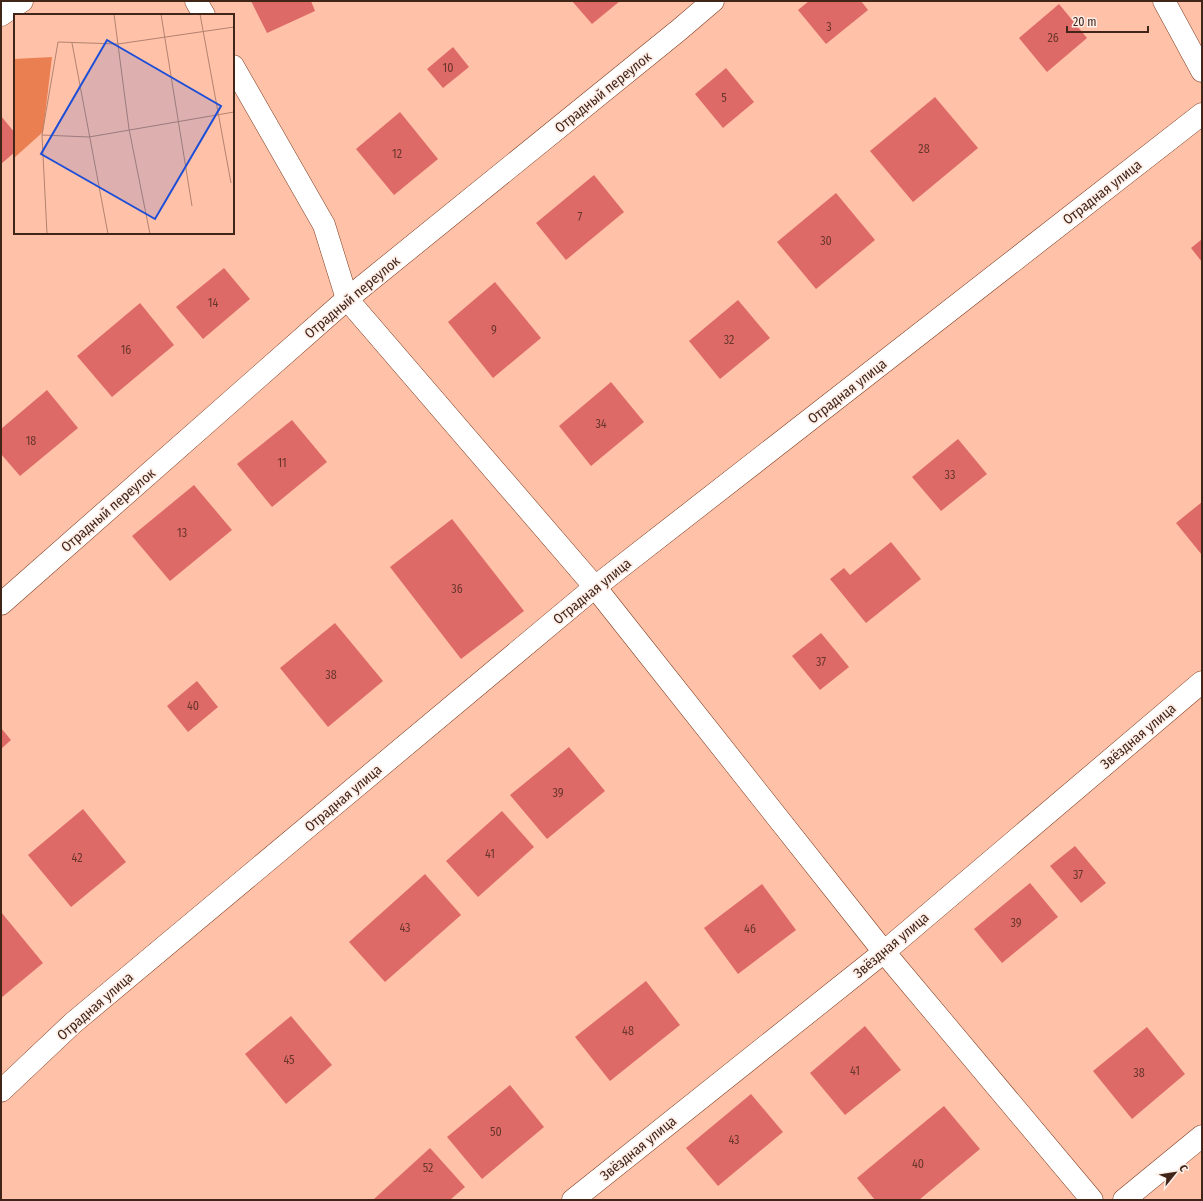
<svg xmlns="http://www.w3.org/2000/svg" width="1203" height="1201" font-family="'Fira Sans Condensed',sans-serif">
  <style>
    .building { fill: #de6a67 }
    .lines { fill: none; stroke-linecap: round; stroke-linejoin: round }
    .street-casing { stroke: #7e3d20; stroke-width: 23 }
    .street { stroke: #fff; stroke-width: 22 }
    .labels { text-anchor: middle; stroke-width: 3.5; stroke-linejoin: round; paint-order: stroke }
    .number-label { font-size: 12px; fill: #69362c }
    .street-label { font-size: 14px; fill: #422519; stroke: #feeee8 }
    .inset-road { fill: none; stroke: #b3836f; stroke-width: 1 }
    .view { fill: #1d4ed8; fill-opacity: 0.15; stroke: #1d4ed8; stroke-width: 2 }
    .inset-edge { fill: none; stroke: #422519; stroke-width: 2 }
  </style>
  <rect width="100%" height="100%" fill="#ffc1a8"/>
  <!-- building -->
  <g class="building">
    <polygon points="251,1 311,1 315,11 267,33"/>
    <polygon points="572,1 620,1 592,24"/>
    <polygon points="809,1 861,1 868,10 826,44 798,10"/>
    <polygon points="1059,4 1087,38 1047,72 1019,38"/>
    <polygon points="453,47 469,67 443,88 427,69"/>
    <polygon points="726,68 754,102 723,128 695,94"/>
    <polygon points="935,97 978,148 913,202 870,151"/>
    <polygon points="400,112 438,159 394,195 356,149"/>
    <polygon points="1,116 15,133 15,152 1,164"/>
    <polygon points="594,175 624,212 566,260 536,223"/>
    <polygon points="836,193 875,240 816,289 777,242"/>
    <polygon points="1202,239 1202,262 1191,248"/>
    <polygon points="224,268 250,299 203,339 176,307"/>
    <polygon points="495,282 541,338 493,378 448,322"/>
    <polygon points="738,300 770,338 720,379 689,341"/>
    <polygon points="140,303 174,345 112,397 77,356"/>
    <polygon points="611,382 644,422 591,466 559,426"/>
    <polygon points="47,390 78,428 20,476 1,454 1,429"/>
    <polygon points="292,420 327,462 272,507 237,464"/>
    <polygon points="958,439 987,474 941,511 912,477"/>
    <polygon points="194,485 232,530 170,581 132,536"/>
    <polygon points="1202,502 1202,555 1176,523"/>
    <polygon points="452,519 524,611 461,659 390,567"/>
    <polygon points="891,542 921,579 866,623 830,579 844,568 850,575"/>
    <polygon points="335,623 383,681 328,727 280,668"/>
    <polygon points="821,633 849,667 820,690 792,656"/>
    <polygon points="197,681 218,707 188,732 167,706"/>
    <polygon points="1,728 11,740 1,749"/>
    <polygon points="569,747 605,791 547,839 510,795"/>
    <polygon points="83,809 126,862 71,907 28,855"/>
    <polygon points="502,811 534,847 478,897 446,861"/>
    <polygon points="1075,846 1106,883 1081,903 1050,866"/>
    <polygon points="425,874 461,915 385,982 349,942"/>
    <polygon points="1030,883 1058,917 1002,963 974,929"/>
    <polygon points="762,884 796,930 738,974 704,928"/>
    <polygon points="1,912 43,963 1,998"/>
    <polygon points="646,981 680,1025 610,1081 575,1037"/>
    <polygon points="291,1016 332,1065 286,1104 245,1054"/>
    <polygon points="865,1026 901,1070 845,1115 810,1073"/>
    <polygon points="1147,1027 1185,1074 1132,1119 1093,1071"/>
    <polygon points="510,1085 544,1127 482,1179 447,1137"/>
    <polygon points="751,1094 783,1132 718,1186 686,1148"/>
    <polygon points="944,1106 980,1149 919,1200 875,1200 857,1178"/>
    <polygon points="430,1148 465,1187 450,1200 375,1200 374,1199"/>
  </g>
  <g class="lines">
    <defs>
      <g id="street">
        <polyline points="196,1 204,15"/>
        <polyline points="1164,1 1202,71"/>
        <polyline points="1,15 22,1"/>
        <polyline points="233,66 324,225 347,299 595,587 884,952 1092,1200"/>
        <polyline points="1,604 347,299 679,30 713,1"/>
        <polyline points="1,1091 73,1023 595,587 1202,114"/>
        <polyline points="573,1200 884,952 1202,682"/>
        <polyline points="1124,1200 1202,1136"/>
      </g>
    </defs>
    <!-- street casing -->
    <use href="#street" class="street-casing"/>
    <!-- street -->
    <use href="#street" class="street"/>
  </g>
  <g class="labels">
    <!-- number labels -->
    <g class="number-label">
      <text x="829" y="31">3</text>
      <text x="1053" y="42">26</text>
      <text x="448" y="72">10</text>
      <text x="724" y="102">5</text>
      <text x="924" y="153">28</text>
      <text x="397" y="158">12</text>
      <text x="580" y="221">7</text>
      <text x="826" y="245">30</text>
      <text x="213" y="307">14</text>
      <text x="494" y="334">9</text>
      <text x="729" y="344">32</text>
      <text x="126" y="354">16</text>
      <text x="601" y="428">34</text>
      <text x="31" y="445">18</text>
      <text x="282" y="467">11</text>
      <text x="950" y="479">33</text>
      <text x="182" y="537">13</text>
      <text x="457" y="593">36</text>
      <text x="821" y="666">37</text>
      <text x="331" y="679">38</text>
      <text x="193" y="710">40</text>
      <text x="558" y="797">39</text>
      <text x="490" y="858">41</text>
      <text x="77" y="862">42</text>
      <text x="1078" y="879">37</text>
      <text x="1016" y="927">39</text>
      <text x="405" y="932">43</text>
      <text x="750" y="933">46</text>
      <text x="628" y="1035">48</text>
      <text x="289" y="1064">45</text>
      <text x="855" y="1075">41</text>
      <text x="1139" y="1077">38</text>
      <text x="496" y="1136">50</text>
      <text x="734" y="1144">43</text>
      <text x="918" y="1168">40</text>
      <text x="428" y="1172">52</text>
    </g>
    <!-- street labels -->
    <g class="street-label">
      <text transform="translate(603 92) rotate(-39)" y="5">Отрадный переулок</text>
      <text transform="translate(1102 192) rotate(-38)" y="5">Отрадная улица</text>
      <text transform="translate(352 297) rotate(-40)" y="5">Отрадный переулок</text>
      <text transform="translate(847 391) rotate(-38)" y="5">Отрадная улица</text>
      <text transform="translate(108 510) rotate(-41)" y="5">Отрадный переулок</text>
      <text transform="translate(592 591) rotate(-39)" y="5">Отрадная улица</text>
      <text transform="translate(1138 736) rotate(-40)" y="5">Звёздная улица</text>
      <text transform="translate(343 798) rotate(-40)" y="5">Отрадная улица</text>
      <text transform="translate(891 945) rotate(-40)" y="5">Звёздная улица</text>
      <text transform="translate(95 1006) rotate(-41)" y="5">Отрадная улица</text>
      <text transform="translate(638 1148) rotate(-39)" y="5">Звёздная улица</text>
    </g>
  </g>
  <!-- overview -->
  <g transform="translate(14 14)">
    <rect width="220" height="220" fill="#ffc1a8"/>
    <path d="M38,43L29,118L0,144V45Z" fill="#ea7f51"/>
    <path class="inset-road" d="M100,0L115,115L136,220M147,0L178,192M186,0L217,169M58,29L94,220M28,121L75,123L220,98M33,220L28,121L44,28L104,30L220,13"/>
    <path class="view" d="M93,26L207,92L141,205L27,140Z"/>
    <rect width="220" height="220" class="inset-edge"/>
  </g>
  <!-- border -->
  <rect width="1203" height="1201" fill="none" stroke="#422519" stroke-width="4"/>
  <!-- north arrow -->
  <g transform="translate(1175 1173) rotate(60)" stroke="#feeee8" stroke-width="3" paint-order="stroke">
  <path d="M0-3L7 15L0 10L-7 15Z" fill="#422519"/>
  <text y="-6" font-size="11" font-weight="bold" text-anchor="middle" fill="#422519">С</text>
  </g>
  <!-- scale -->
  <path d="M1067 26v6h81v-6" fill="none" stroke="#422519" stroke-width="2"/>
  <text x="1073" y="26" font-size="12" fill="#422519" stroke="#feeee8" stroke-width="3" paint-order="stroke">20 m</text>
</svg>
